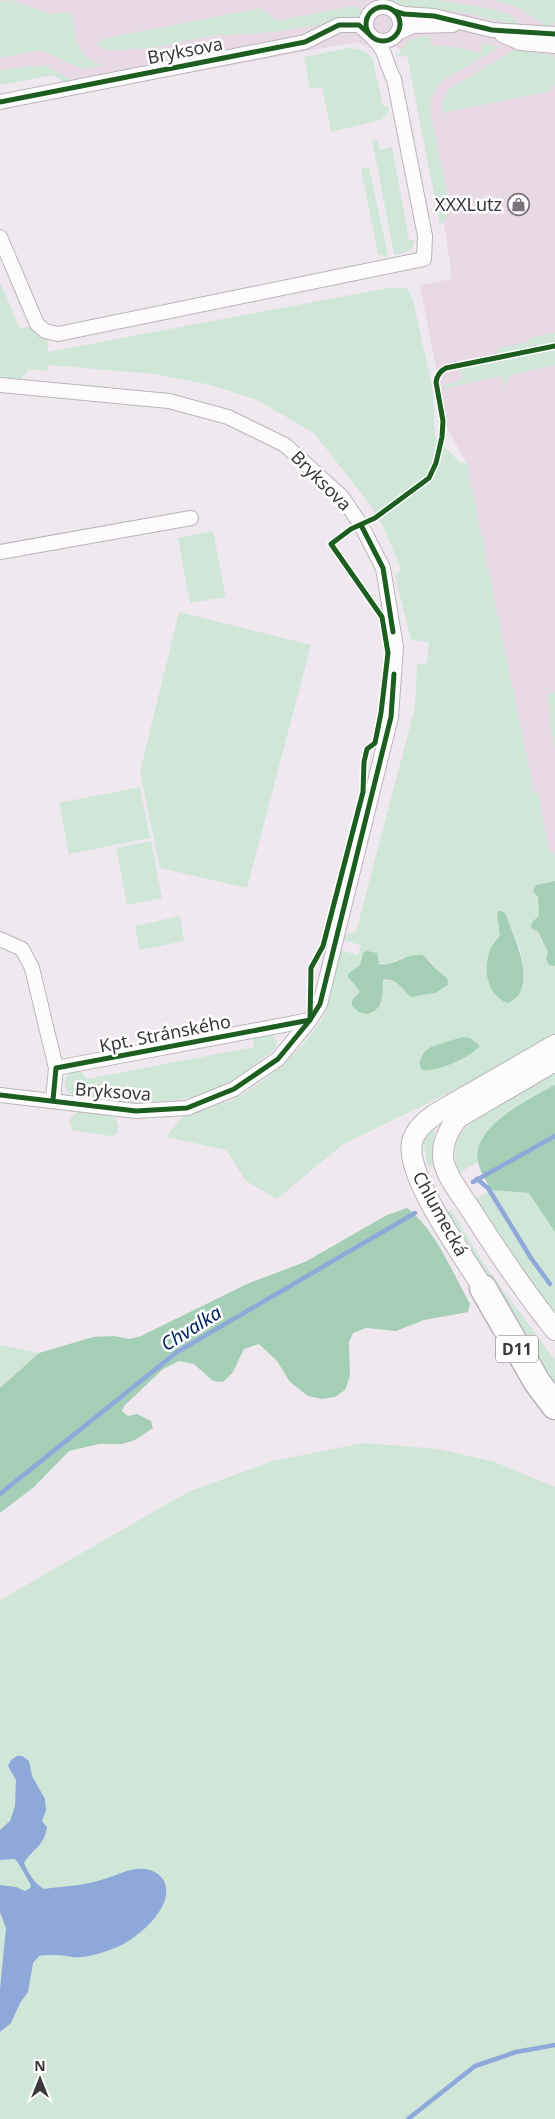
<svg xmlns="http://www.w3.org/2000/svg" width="555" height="2119" font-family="'Noto Sans',sans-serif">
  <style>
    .commercial { fill: #e8d9e5 }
    .green { fill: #cfe6d8; fill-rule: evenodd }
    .forest { fill: #a4cfb6 }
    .water { fill: #8ea8d9 }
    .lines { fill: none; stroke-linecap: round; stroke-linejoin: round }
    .stream { stroke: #8ea8d9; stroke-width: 4.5 }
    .minor-casing { stroke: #bab4ba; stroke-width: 16 }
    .secondary-casing { stroke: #bab4ba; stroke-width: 22 }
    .motorway-casing { stroke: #bab4ba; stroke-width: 29 }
    .minor { stroke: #fdfcfd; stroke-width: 14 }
    .secondary { stroke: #fdfcfd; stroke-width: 20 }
    .motorway { stroke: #fdfcfd; stroke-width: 26 }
    .cycleway-casing { stroke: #fff; stroke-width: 8 }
    .cycleway { stroke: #1b5e20; stroke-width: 5 }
    .labels { text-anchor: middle; stroke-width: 5; stroke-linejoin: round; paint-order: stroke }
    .shield { fill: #fff; stroke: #767376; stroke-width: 1 }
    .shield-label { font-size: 16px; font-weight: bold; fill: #3c373c }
    .street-label { font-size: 18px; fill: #3c373c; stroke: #fff }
    .poi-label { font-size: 18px; fill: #3c373c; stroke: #fff; text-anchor: end }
    .water-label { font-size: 19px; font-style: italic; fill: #022561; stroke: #fff }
  </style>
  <rect width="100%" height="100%" fill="#f0e8ef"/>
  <!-- commercial -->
  <polygon class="commercial" points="0,0 555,0 555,879 538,794 534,794 467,463 448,430 420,285 452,279 446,235 410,53 396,47 377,51 356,42 77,94 72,81 44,68 0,76"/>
  <!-- green -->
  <g class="green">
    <path d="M11,0L51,14L71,12C77,38 75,62 107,65L82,69L43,51H36L0,58V2Z"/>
    <path d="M390,0H440L497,10L512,16L518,24L517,25C497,21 478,15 459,12C439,10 404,15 390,0Z"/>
    <polygon points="493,0 555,0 555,22 549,27 517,7"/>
    <polygon points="353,6 358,7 361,10 359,18 274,32 211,36 144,49 105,50 98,45 99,41 103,39 261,8 276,21"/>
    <path d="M424,36H430L431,45L462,48L481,53L484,43L500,47L442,81L432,95L430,110L450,206L449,215L440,225L407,56L396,57L395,55L399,54C404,42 412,38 424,36Z"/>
    <polygon points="349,48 362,50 372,57 383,106 388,106 389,111 381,120 331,132 322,87 310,89 304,57"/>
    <polygon points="514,50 552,55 555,57 555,84 552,87 551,91 442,113 443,100 449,89"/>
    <polygon points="44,65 76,82 65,83 53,75 0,85 0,70"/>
    <polygon points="377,139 380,150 392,147 409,240 415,240 413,247 405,253 395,255 394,253 372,140"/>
    <polygon points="369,168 387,251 387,257 378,254 361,169"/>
    <path d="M0,282L20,328L31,327L38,334L48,338V352L388,288H407L413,300L433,391L435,436L460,463H467L534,793H538L548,846L555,857V881L536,885L539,916L532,922L548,952L546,959L549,965L555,966V1035L475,1080L342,1145L277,1199L246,1181L226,1150L166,1137C172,1130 179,1119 187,1115C201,1107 219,1106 234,1099C263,1085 307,1046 323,1017C333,997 335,971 339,950L358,955L361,945L342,940L349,933L356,932L415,707L417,665L427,663L429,642L411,640L395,576L401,569L383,526L368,502L314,433L257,400L211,385L155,374L48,365L47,371L29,369L21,379L0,378ZM497,914L507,916L521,952L523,987L493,942L500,936ZM362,956L386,965L401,958L431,961L438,971L426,995L419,996C408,990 395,977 383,981L381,1002L372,1012L352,1000L359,993V990L348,977L355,968L360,965ZM462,1037L476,1050L437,1069L419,1062L431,1047Z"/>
    <polygon points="555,333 555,344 496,356 496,351 500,348 527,342 530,338"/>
    <polygon points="555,348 555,365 511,375 506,381 504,392 501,376 443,389 443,385 460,381 462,377 460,367"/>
    <polygon points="213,531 226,597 190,603 178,538"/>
    <polygon points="179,612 311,645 247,888 160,868 140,772"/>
    <polygon points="555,692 555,750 549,718 551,717 547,694"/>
    <polygon points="140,787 150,838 69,854 59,803"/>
    <polygon points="151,841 162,898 127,905 116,848"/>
    <polygon points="180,916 184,941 140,950 135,926"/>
    <path d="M266,1035H272L277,1041V1046L273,1051C256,1063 234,1082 216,1091C187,1104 96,1107 69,1093C62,1085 64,1077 71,1071L82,1072L87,1079L254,1047L253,1037Z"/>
    <path d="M555,1070V1085L479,1150L478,1162L459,1173C451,1147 455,1137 475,1119Z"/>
    <path d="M77,1112C91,1113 127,1111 117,1134L111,1136L72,1130L69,1120Z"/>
    <polygon points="435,1129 433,1152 435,1167 428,1167 424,1145 422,1145 427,1135"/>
    <polygon points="491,1190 529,1193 555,1232 555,1317 539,1296 475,1200"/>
    <polygon points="451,1210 484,1264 555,1360 555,1388 447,1212"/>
    <polygon points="0,1345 39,1353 0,1388"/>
    <polygon points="363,1443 439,1449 495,1462 555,1487 555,2119 0,2119 0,1600 188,1492 273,1461"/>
  </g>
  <!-- forest -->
  <g class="forest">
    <polygon points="555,881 555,966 549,965 546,959 548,952 538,932 531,928 532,922 539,916 538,897 533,891 536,885"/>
    <path d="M499,911H502C508,915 508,922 511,928C519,949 536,991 508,1003C481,994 481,952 500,936L497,914Z"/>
    <path d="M367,951L377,953L379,964C395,967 405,953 423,955L438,971L447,978L448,985L435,993L411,997C402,989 396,977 383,980C382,995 385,1010 366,1014L359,1012L352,1006V1000L359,993V990L348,977V974L360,965L363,953Z"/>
    <path d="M462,1037L470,1038L480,1046C469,1058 437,1072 422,1070L419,1062L425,1051L431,1047Z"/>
    <path d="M555,1085V1232L529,1193L491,1190C487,1182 480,1172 478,1162C471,1126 530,1099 555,1085Z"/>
    <path d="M407,1208C436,1230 452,1272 470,1304L468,1312L424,1320L396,1331L366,1328L353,1333L349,1342L350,1376L345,1390L335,1397L322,1399L308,1396L290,1382L277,1361L259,1344L244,1349L233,1372L223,1382L213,1381L194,1364L179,1361L163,1369L124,1406L122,1411L128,1416L137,1414L151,1421L153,1428L135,1440L122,1444H99L69,1451L34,1487L0,1513V1388L39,1353L93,1337L114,1336L130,1339L141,1336L249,1283L305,1262L387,1215Z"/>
  </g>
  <!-- water -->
  <path class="water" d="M17,1756H22L29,1761L32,1776L45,1799L46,1810L42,1821L47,1827C44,1847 32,1849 24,1863C28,1873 35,1884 44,1889C63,1886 82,1886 101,1880C114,1877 130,1867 145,1869C153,1870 160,1874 164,1881C176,1906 138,1938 117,1947C105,1952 85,1959 73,1957C63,1955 49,1954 39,1956L33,1963L28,1992L20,2003L11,2023L0,2032V1989L6,1928L0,1912V1885L16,1887L25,1891L30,1888L31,1885L17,1861L14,1859L0,1860V1830L10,1821L15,1806L16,1780L8,1766L11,1760Z"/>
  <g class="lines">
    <!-- stream -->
    <g class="stream">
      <polyline points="477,1179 488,1188 531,1258 550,1284"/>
      <polyline points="473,1182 555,1136"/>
      <polyline points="0,1494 177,1352 415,1213"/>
      <polyline points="408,2119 475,2066 516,2052 555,2045"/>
    </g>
    <defs>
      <g id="minor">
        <circle cx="383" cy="24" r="17"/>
        <polyline points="394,11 404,14 434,16 492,30 555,34"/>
        <polyline points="397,33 413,26 453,25"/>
        <polyline points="502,35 520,43 555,46"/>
        <polyline points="0,102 305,42 339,25 359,25 369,34"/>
        <path d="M0,237L37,324L45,331L58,334L424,259L425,236L394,79C385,63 387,51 373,38"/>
        <polyline points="0,385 169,401 228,417 285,445 342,497 361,525 383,568 396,647 391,717 320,1004 310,1020 278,1059 234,1089 187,1108 136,1111 0,1095"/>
        <polyline points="0,552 191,518"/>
        <polyline points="0,939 22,949 32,968 56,1068 53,1100"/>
        <polyline points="56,1068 310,1020"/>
      </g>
      <g id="secondary">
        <path d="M555,1061L459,1117C448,1129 440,1147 444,1163C448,1179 462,1196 471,1210C497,1251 524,1291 555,1330"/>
        <path d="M483,1288C464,1256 405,1177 412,1142C415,1129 427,1120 437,1113L555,1045"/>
      </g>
      <polyline id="motorway" points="483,1288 537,1382 555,1406"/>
    </defs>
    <!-- minor casing -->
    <use href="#minor" class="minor-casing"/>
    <!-- secondary casing -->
    <use href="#secondary" class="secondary-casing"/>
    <!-- motorway casing -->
    <use href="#motorway" class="motorway-casing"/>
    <!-- minor -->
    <use href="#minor" class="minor"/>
    <!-- secondary -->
    <use href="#secondary" class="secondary"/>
    <!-- motorway -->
    <use href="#motorway" class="motorway"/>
    <defs>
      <g id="cycleway">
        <circle cx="383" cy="24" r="17"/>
        <polyline points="394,11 404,14 434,16 492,30 555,34"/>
        <polyline points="0,102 305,42 339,25 359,25 369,34"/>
        <polyline points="361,525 383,568 393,632"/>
        <polyline points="0,1095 136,1111 187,1108 234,1089 278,1059 310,1020 320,1004 391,717 394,674"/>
        <path d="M53,1100L56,1068L310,1020L311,968L323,946L363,792L364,762L367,749L375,743L381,713L388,653L382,617L331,544L351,529L375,518L429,478L436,463L442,437L443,421L436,382C437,375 440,371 446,368L555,346"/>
      </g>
    </defs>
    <!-- cycleway casing -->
    <use href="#cycleway" class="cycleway-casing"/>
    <!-- cycleway -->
    <use href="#cycleway" class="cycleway"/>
  </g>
  <!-- icons -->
  <defs>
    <symbol id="shop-ring" viewBox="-11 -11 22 22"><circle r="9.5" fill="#fff" stroke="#7b757b" stroke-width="1.5"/><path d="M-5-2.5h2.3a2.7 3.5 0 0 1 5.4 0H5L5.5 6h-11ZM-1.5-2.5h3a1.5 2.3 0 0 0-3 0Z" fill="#7b757b"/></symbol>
  </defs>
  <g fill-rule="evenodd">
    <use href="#shop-ring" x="506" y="192" width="25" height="25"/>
  </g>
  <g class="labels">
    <!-- shield labels -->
    <rect class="shield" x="496" y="1335.5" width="42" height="27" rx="4"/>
    <g class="shield-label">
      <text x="517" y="1355">D11</text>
    </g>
    <!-- street labels -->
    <g class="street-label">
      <text transform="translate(185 51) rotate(-11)" y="6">Bryksova</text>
      <text transform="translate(321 481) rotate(45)" y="6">Bryksova</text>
      <text transform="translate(165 1034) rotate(-11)" y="6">Kpt. Stránského</text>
      <text transform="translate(113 1092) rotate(4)" y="6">Bryksova</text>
      <text transform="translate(440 1214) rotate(61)" y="6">Chlumecká</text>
    </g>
    <!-- poi labels -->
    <g class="poi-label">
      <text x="502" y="211">XXXLutz</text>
    </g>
    <!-- water labels -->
    <g class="water-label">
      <text transform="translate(191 1328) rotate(-32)" y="7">Chvalka</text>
    </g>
  </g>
  <!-- north arrow -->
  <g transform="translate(40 2079)" stroke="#ffffff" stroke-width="4" paint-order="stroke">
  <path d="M0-4L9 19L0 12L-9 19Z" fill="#3c373c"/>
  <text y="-8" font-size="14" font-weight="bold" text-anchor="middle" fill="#3c373c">N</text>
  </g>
</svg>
